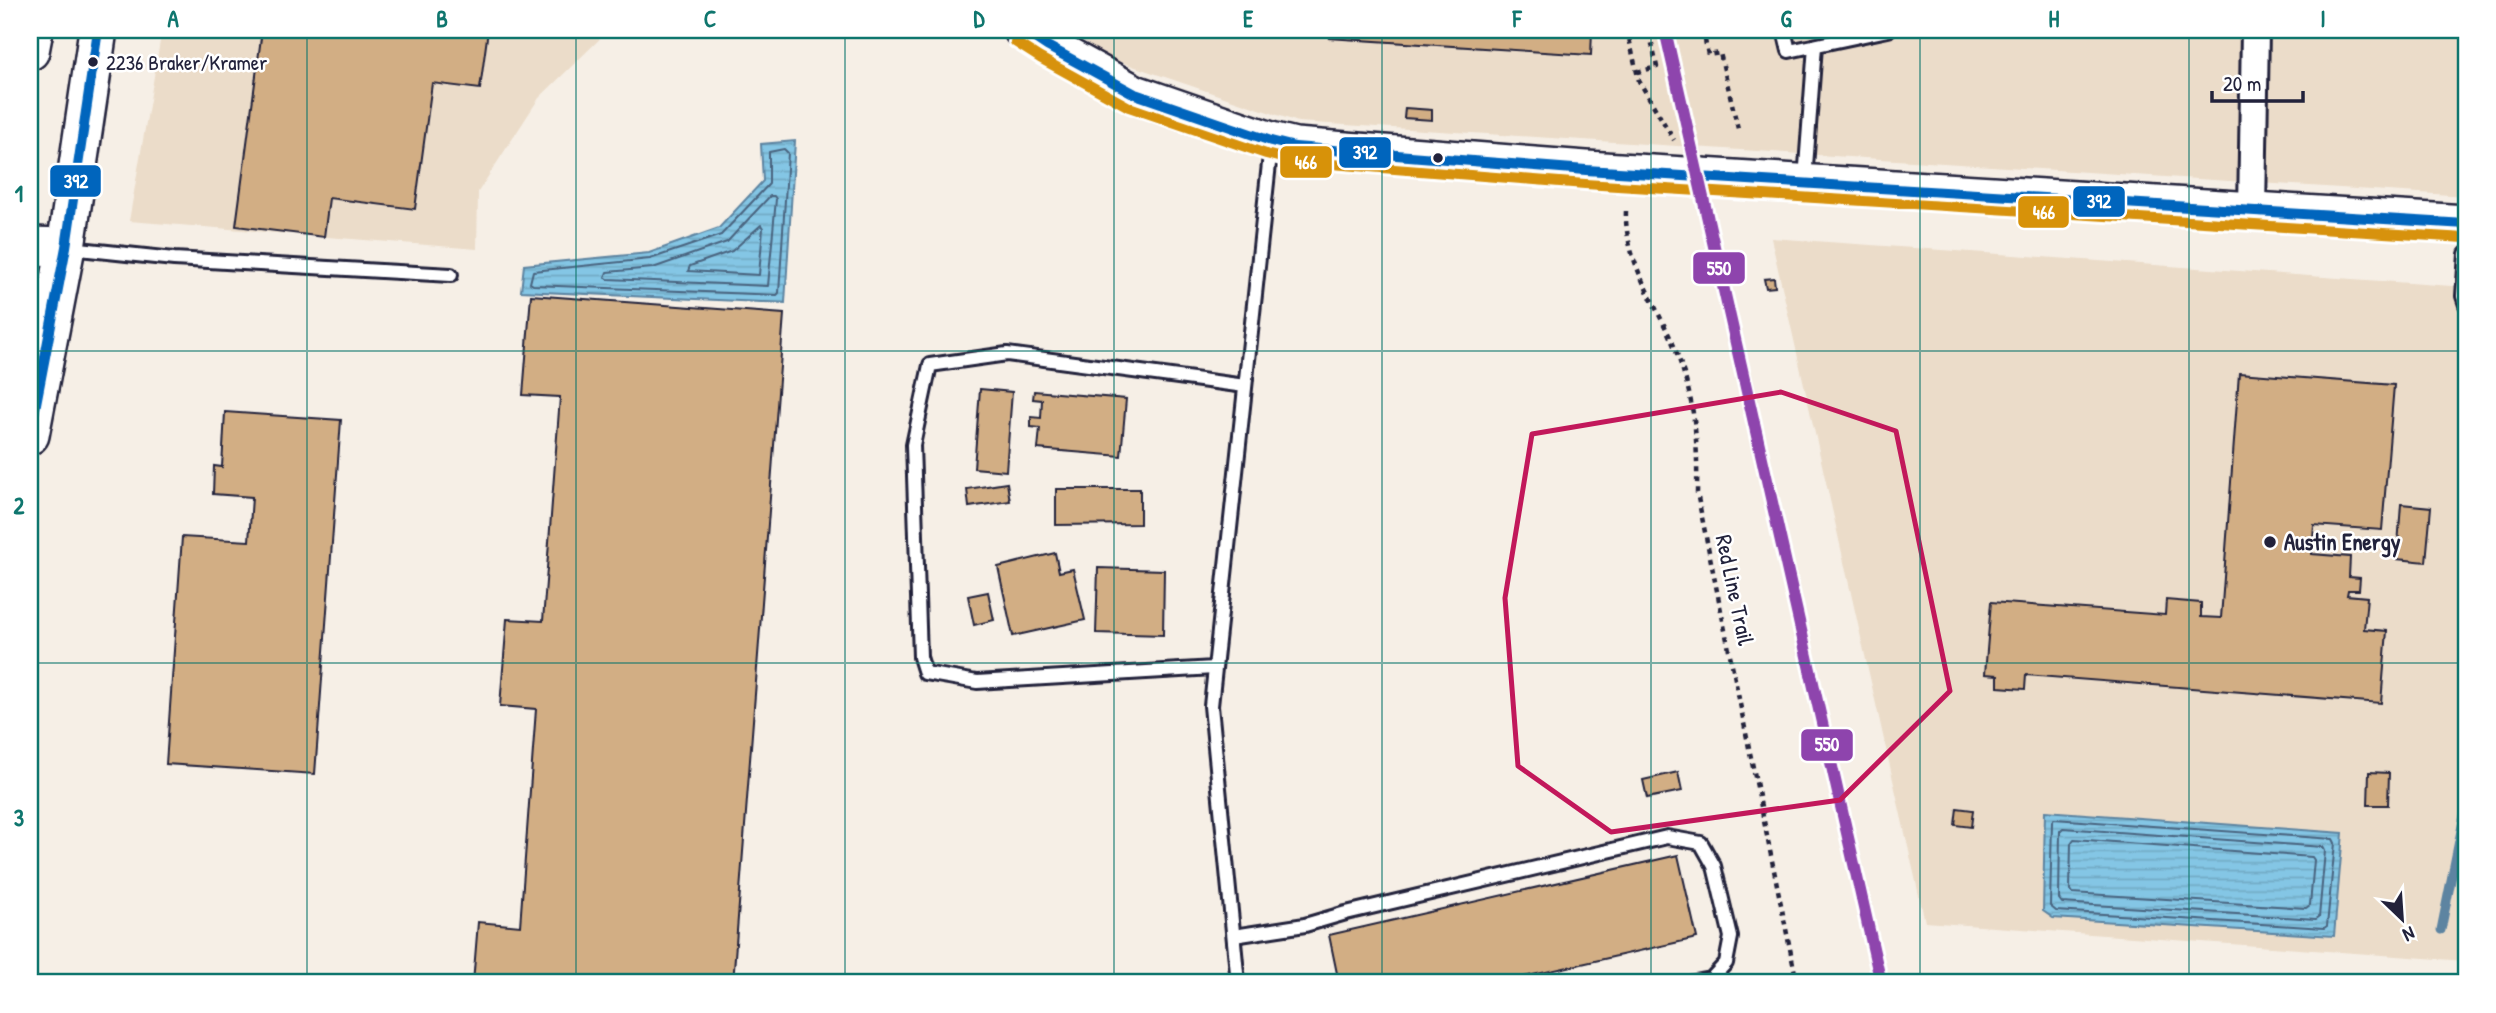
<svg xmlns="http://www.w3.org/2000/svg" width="2496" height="1013" font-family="'Patrick Hand',sans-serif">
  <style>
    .built { fill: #ebdcc9 }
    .water { fill: url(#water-rules); stroke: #5d84a1; stroke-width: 2 }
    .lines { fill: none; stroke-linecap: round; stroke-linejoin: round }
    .shore { stroke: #49647f; stroke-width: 2 }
    .stream { stroke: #5d84a1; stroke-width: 9 }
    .building { fill: #d2ae84; stroke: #22223b; stroke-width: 2 }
    .lane-casing { stroke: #22223b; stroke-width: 18 }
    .street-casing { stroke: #22223b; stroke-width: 32 }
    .secondary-casing { stroke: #22223b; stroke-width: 42 }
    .path { stroke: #22223b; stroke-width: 4.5; stroke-dasharray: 5 5; stroke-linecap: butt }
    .lane { stroke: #fff; stroke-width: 12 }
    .street { stroke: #fff; stroke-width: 26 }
    .secondary { stroke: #fff; stroke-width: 37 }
    .bus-1-casing { stroke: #fff; stroke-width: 16 }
    .bus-2-casing { stroke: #fff; stroke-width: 16 }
    .bus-1 { stroke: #0065bd; stroke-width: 10 }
    .bus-2 { stroke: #d79209; stroke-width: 10 }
    .rail-1-casing { stroke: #fff; stroke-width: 18 }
    .rail-1 { stroke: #8e44ad; stroke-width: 12 }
    .marked { fill: none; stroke: #c2185b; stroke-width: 5; stroke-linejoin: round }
    .grid { fill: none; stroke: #0f766e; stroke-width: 2; stroke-opacity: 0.55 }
    .bus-dot { fill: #22223b; stroke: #fff; stroke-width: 2.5 }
    .labels { text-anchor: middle; stroke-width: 5; stroke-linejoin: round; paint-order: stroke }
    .bus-label { font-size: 21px; fill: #22223b; stroke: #fff; text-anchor: start }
    .poi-label { font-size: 23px; font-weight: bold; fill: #22223b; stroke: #fff; text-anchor: start }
    .street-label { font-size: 23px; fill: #22223b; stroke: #fff }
    .line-badge { stroke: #fff; stroke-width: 2.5 }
    .badge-label { font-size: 19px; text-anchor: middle; font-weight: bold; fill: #fff }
    .neatline { fill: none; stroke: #0f766e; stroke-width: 2.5 }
    .grid-label { font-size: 23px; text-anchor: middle; font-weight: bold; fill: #0f766e }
  </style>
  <defs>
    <pattern id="water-rules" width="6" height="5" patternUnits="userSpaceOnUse" patternTransform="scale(1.75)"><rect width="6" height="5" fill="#84c6e5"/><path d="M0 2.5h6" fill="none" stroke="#72aac5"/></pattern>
  </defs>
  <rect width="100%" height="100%" fill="#f6efe6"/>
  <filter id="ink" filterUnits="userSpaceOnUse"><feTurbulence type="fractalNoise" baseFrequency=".0143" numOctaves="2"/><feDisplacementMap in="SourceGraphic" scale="14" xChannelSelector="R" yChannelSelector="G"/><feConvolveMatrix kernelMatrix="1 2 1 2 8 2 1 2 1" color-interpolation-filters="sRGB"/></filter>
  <g filter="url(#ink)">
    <!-- built -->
    <g class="built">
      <polygon points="162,30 609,30 539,98 478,192 477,249 129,221"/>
      <polygon points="1066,30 2466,30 2466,196 1298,122 1109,58"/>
      <polygon points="1771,238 2466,287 2466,961 1925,922"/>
    </g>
    <!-- water -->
    <g class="water">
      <polygon points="795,141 785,303 521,291 524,265 649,253 719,228 763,181 761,144"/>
      <polygon points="2045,811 2343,833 2334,936 2053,918 2043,911"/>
    </g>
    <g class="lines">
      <!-- shore -->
      <g class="shore">
        <polygon points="784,149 788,153 779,293 777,295 533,285 530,283 533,271 650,259 721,235 769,184 769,152"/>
        <polygon points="770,196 774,196 776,199 768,286 608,279 605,277 607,272 653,268 727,242"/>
        <polygon points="761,225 763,228 759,275 688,271 690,266 732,251"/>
        <polygon points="2054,819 2333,839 2335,843 2327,926 2324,928 2056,911 2050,906 2052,822"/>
        <polygon points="2063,828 2323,847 2325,851 2319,917 2316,919 2062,903 2059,899 2060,831"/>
        <polygon points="2074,839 2312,857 2314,860 2310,905 2306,908 2072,893 2070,890 2071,843"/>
      </g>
      <!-- stream -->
      <polyline class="stream" points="2441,930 2466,806"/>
    </g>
    <!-- building -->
    <g class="building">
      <polygon points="262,30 488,30 480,89 432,83 415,209 329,198 324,237 236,226"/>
      <polygon points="1332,30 1592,30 1591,55 1329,38"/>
      <polygon points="1405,108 1432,110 1432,120 1404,118"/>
      <polygon points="1774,278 1775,287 1766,288 1764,279"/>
      <polygon points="531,295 784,314 733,983 473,983 478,922 520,926 536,709 500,706 507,619 543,621 560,397 523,395"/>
      <polygon points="2239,373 2394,385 2382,530 2314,525 2312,554 2350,557 2349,577 2360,578 2359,590 2348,590 2347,595 2367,597 2364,629 2387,631 2381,703 2026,675 2025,689 1998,687 1998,675 1985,674 1991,602 2165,615 2166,600 2201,603 2201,617 2221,618"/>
      <polygon points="980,389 1012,392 1006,471 974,468"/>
      <polygon points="1034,391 1126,399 1121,456 1038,449 1040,428 1031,427 1031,417 1041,418 1042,400 1033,399"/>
      <polygon points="225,412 341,420 315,774 166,764 182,537 249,541 252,497 213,494 214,466 222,467"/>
      <polygon points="1007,483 1010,501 969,507 967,489"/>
      <polygon points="1056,489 1140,489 1140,524 1056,525"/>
      <polygon points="2401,504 2431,507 2426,562 2397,559"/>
      <polygon points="1055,553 1059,572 1073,569 1085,620 1013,636 998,567"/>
      <polygon points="1098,568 1164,570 1163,635 1096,633"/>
      <polygon points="988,592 994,620 974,625 968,596"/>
      <polygon points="1678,772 1682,791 1647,798 1643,780"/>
      <polygon points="2369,772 2389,773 2388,805 2368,805"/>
      <polygon points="1957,808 1973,810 1971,827 1955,825"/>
      <polygon points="1678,855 1697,938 1497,983 1339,983 1329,935"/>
    </g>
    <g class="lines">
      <defs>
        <g id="lane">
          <polyline points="1784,30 1789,51 1888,30"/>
          <polyline points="1805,180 1815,46"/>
          <polyline points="70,248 174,259 451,275"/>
          <polyline points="2466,254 2463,296 2466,305"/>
          <polyline points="1214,668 977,682 925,673 920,657 913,445 930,365 1007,354 1245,386"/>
          <polyline points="1234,936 1305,925 1346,913 1667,837 1701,843 1714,866 1731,937 1726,963 1711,979 1689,983"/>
          <polyline points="1238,983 1211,706 1271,145"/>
        </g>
        <polyline id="street" points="2252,210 2255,30"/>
        <g id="secondary">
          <polyline points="1023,30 1047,46 1135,94 1271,141 1295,147 1586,170 2466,224"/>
          <polyline points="30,51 34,30"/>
          <polyline points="30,246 66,247"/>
          <polyline points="30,435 66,247 98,30"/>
        </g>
      </defs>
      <!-- lane casing -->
      <use href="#lane" class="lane-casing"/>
      <!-- street casing -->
      <use href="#street" class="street-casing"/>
      <!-- secondary casing -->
      <use href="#secondary" class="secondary-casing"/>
      <!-- path -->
      <g class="path">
        <polyline points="1627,30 1639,81 1674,140"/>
        <polyline points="1703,30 1708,55 1720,53 1739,133"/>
        <polyline points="1637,72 1657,67 1649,30"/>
        <path d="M1626,211C1624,259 1656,304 1674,346C1695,398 1698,438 1697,493L1797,983"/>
      </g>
      <!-- lane -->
      <use href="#lane" class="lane"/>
      <!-- street -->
      <use href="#street" class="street"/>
      <!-- secondary -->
      <use href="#secondary" class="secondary"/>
      <defs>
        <g id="bus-1">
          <polyline points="1023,30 1047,46 1135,94 1271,141 1295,147 1586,170 2466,224"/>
          <polyline points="30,435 66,247 98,30"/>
        </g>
        <polyline id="bus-2" points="1015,42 1040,58 1129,107 1266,154 1293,161 1585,184 2465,238"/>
      </defs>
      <!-- bus-1 casing -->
      <use href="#bus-1" class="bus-1-casing"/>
      <!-- bus-2 casing -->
      <use href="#bus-2" class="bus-2-casing"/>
      <!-- bus-1 -->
      <use href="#bus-1" class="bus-1"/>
      <!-- bus-2 -->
      <use href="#bus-2" class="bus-2"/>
      <defs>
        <polyline id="rail-1" points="1665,30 1881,983"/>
      </defs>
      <!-- rail-1 casing -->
      <use href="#rail-1" class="rail-1-casing"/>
      <!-- rail-1 -->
      <use href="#rail-1" class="rail-1"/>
    </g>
  </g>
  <!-- marked area -->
  <path class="marked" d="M1781,392L1896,431L1950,691L1840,800L1611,832L1518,766L1505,598L1532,434Z"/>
  <!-- grid -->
  <path class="grid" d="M307,30V983M576,30V983M845,30V983M1114,30V983M1382,30V983M1651,30V983M1920,30V983M2189,30V983M30,351H2466M30,663H2466"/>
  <!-- markers -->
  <g class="bus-dot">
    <circle cx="93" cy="62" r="6"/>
    <circle cx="1438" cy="158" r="6"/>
    <circle cx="2270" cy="542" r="7"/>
  </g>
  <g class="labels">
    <!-- bus labels -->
    <g class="bus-label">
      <text x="106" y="70">2236 Braker/Kramer</text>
    </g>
    <!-- poi labels -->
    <g class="poi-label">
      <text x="2284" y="550">Austin Energy</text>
    </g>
    <!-- street labels -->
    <g class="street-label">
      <text transform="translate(1735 590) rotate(78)" y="8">Red Line Trail</text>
    </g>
  </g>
  <g class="line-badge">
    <rect x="1338" y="136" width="54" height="33" rx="7" fill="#0065bd"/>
    <rect x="1279" y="145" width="54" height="34" rx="7" fill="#d79209"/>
    <rect x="49" y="164" width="53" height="34" rx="7" fill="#0065bd"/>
    <rect x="2072" y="185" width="54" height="33" rx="7" fill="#0065bd"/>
    <rect x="2017" y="195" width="53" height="34" rx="7" fill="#d79209"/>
    <rect x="1692" y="251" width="54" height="34" rx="7" fill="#8e44ad"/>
    <rect x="1800" y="728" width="54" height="34" rx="7" fill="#8e44ad"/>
  </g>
  <g class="badge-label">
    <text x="1365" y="159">392</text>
    <text x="1306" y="169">466</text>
    <text x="76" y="188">392</text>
    <text x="2099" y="208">392</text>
    <text x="2044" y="219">466</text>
    <text x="1719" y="275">550</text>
    <text x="1827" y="751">550</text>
  </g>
  <!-- margin -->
  <rect width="2496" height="1013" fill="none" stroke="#fff" stroke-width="77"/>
  <!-- north arrow -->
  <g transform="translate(2402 919) rotate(155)" stroke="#ffffff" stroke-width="5" paint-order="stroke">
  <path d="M0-5L12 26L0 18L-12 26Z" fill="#22223b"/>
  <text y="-10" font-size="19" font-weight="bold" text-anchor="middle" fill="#22223b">N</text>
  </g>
  <!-- scale -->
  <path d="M2212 91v10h91v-10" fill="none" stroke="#22223b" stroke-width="3.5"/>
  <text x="2223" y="91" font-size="21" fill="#22223b" stroke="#ffffff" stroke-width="5" paint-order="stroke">20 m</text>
  <rect x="38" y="38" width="2420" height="936" class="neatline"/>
  <g class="grid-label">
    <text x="173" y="27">A</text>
    <text x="442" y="27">B</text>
    <text x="710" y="27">C</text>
    <text x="979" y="27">D</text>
    <text x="1248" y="27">E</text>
    <text x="1517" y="27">F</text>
    <text x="1786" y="27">G</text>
    <text x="2054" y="27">H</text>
    <text x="2323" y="27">I</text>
    <text x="19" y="202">1</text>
    <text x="19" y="514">2</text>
    <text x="19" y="826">3</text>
  </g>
</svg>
